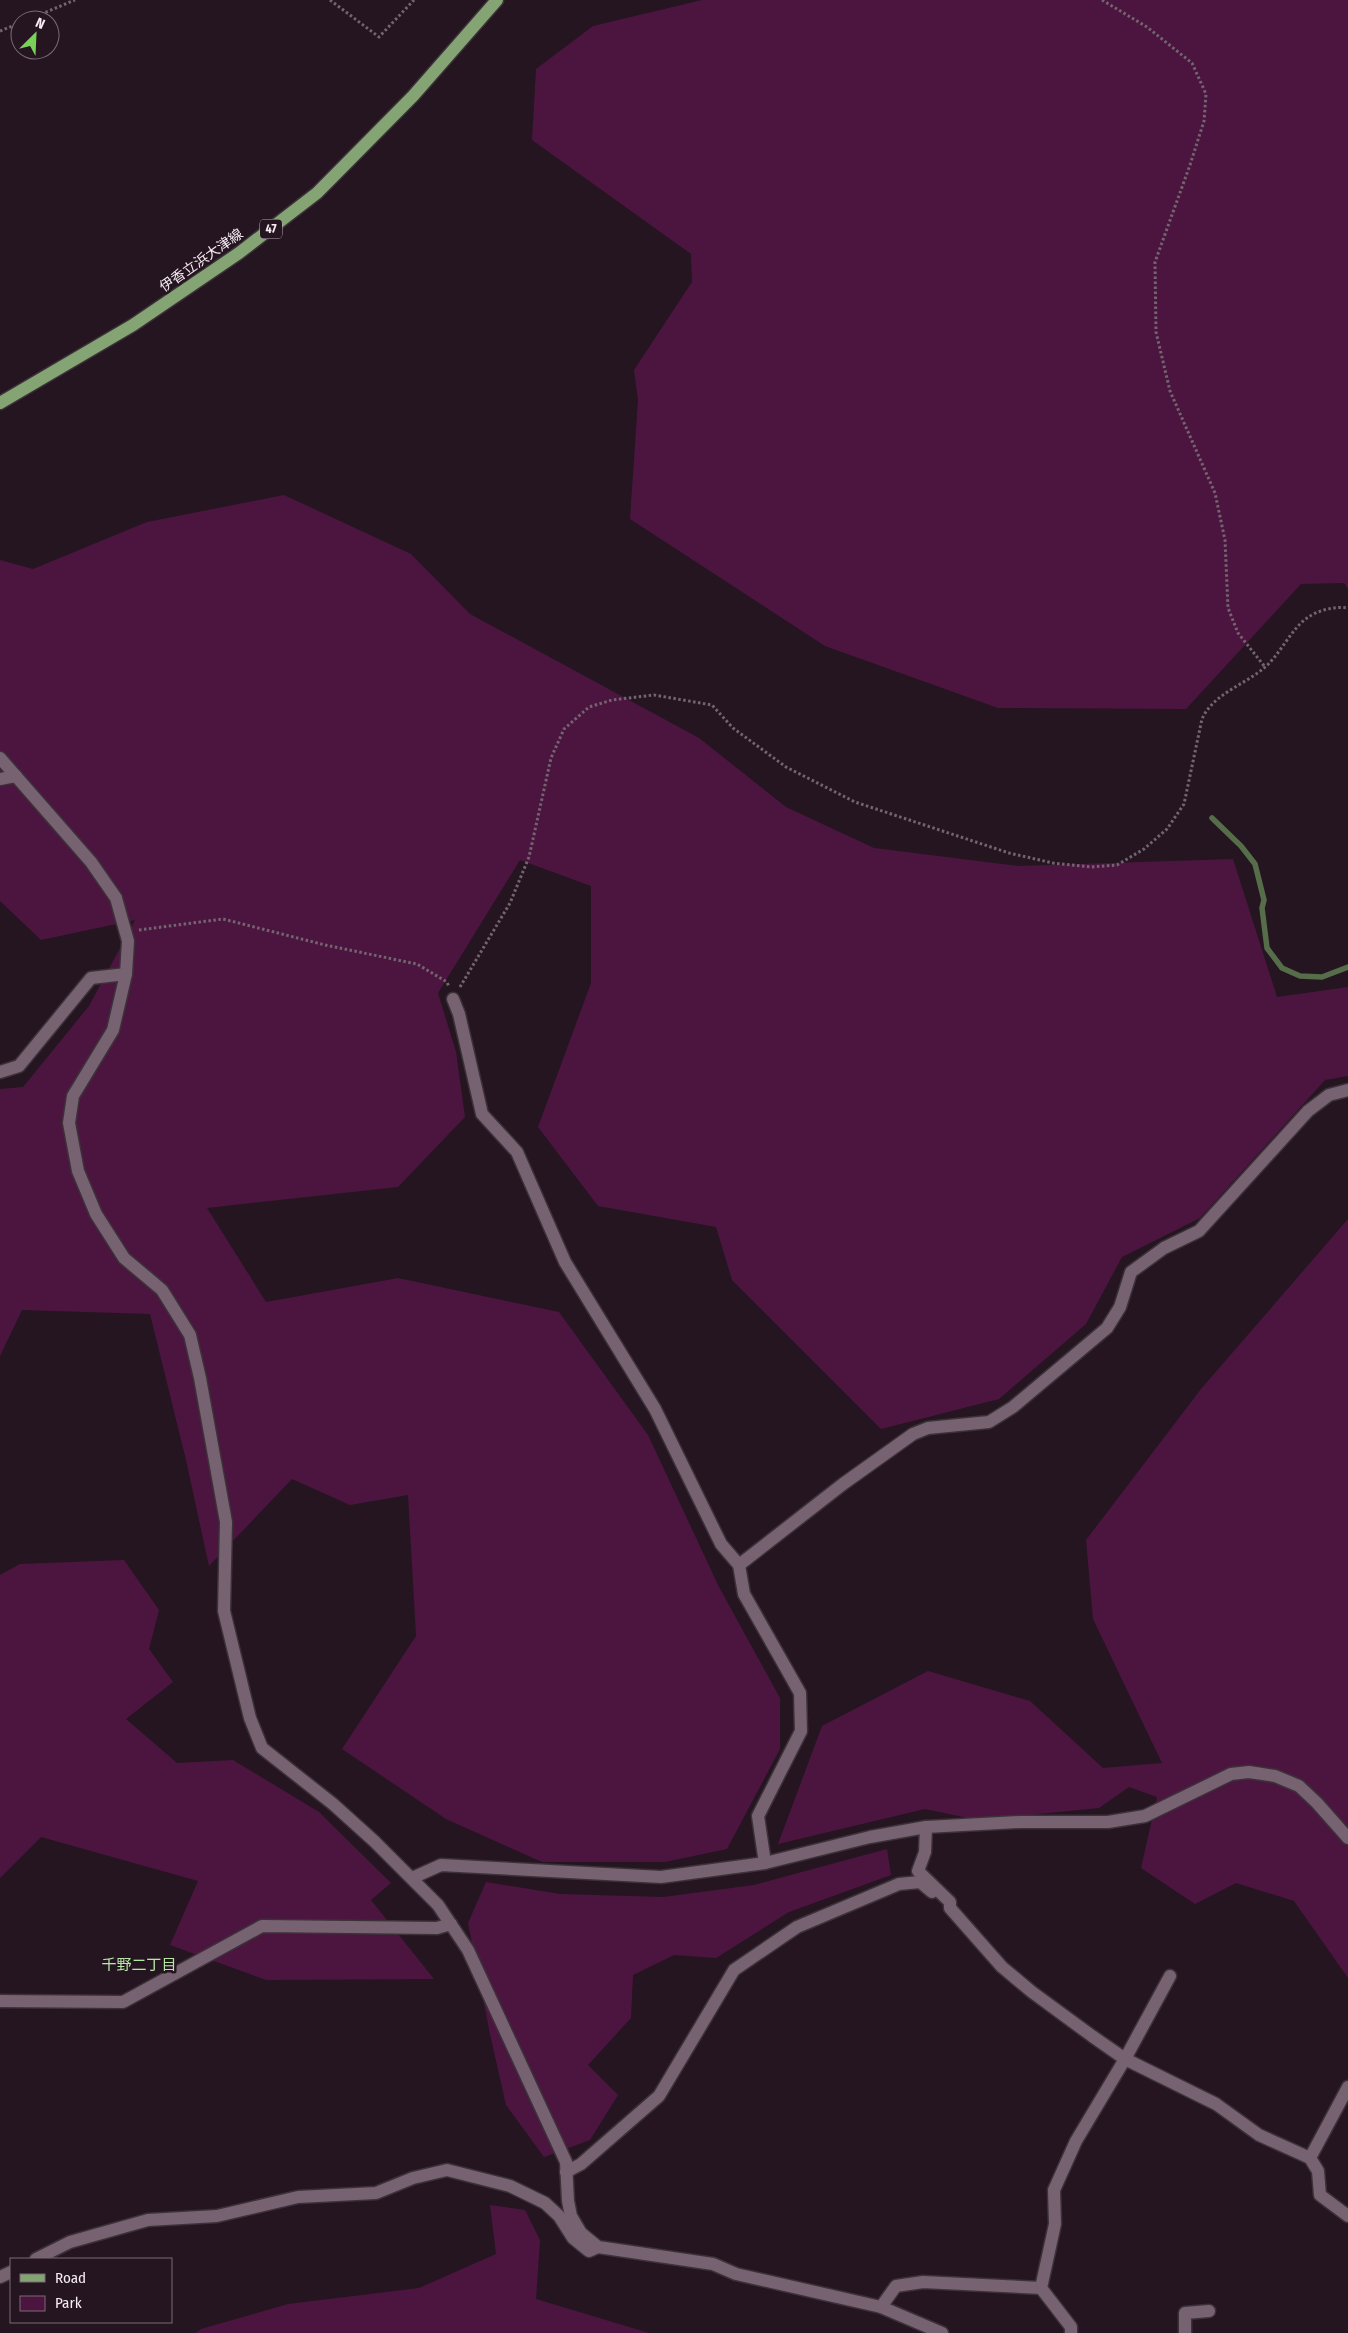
<svg xmlns="http://www.w3.org/2000/svg" width="1348" height="2333" font-family="'Fira Sans Condensed','Noto Sans JP',sans-serif">
  <style>
    .green { fill: #4c1540 }
    .lines { fill: none; stroke-linecap: round; stroke-linejoin: round }
    .stream { stroke: #556e49; stroke-width: 5.5 }
    .minor-casing { stroke: #3c3139; stroke-width: 15 }
    .primary-casing { stroke: #3c3139; stroke-width: 15 }
    .path { stroke: #73656f; stroke-width: 3; stroke-dasharray: 2.5 2.5; stroke-linecap: butt }
    .minor { stroke: #766270; stroke-width: 12 }
    .primary { stroke: #84a474; stroke-width: 12 }
    .labels { text-anchor: middle; stroke-width: 5; stroke-linejoin: round; paint-order: stroke }
    .shield { fill: #251520; stroke: #b8acb4; stroke-width: 1 }
    .shield-label { font-size: 12px; font-weight: bold; fill: #f7ecf4 }
    .street-label { font-size: 14px; fill: #f7ecf4; stroke: #251520 }
    .neighbourhood-label { font-size: 15px; fill: #b7e7a7; stroke: #251520 }
  </style>
  <rect width="100%" height="100%" fill="#251520"/>
  <!-- green -->
  <g class="green">
    <polygon points="702,0 1348,0 1348,589 1344,583 1301,584 1186,709 998,708 825,646 630,519 638,400 634,370 692,282 691,254 532,140 536,69 593,26"/>
    <polygon points="284,495 411,554 470,614 699,738 786,807 874,848 1018,866 1233,859 1277,997 1348,987 1348,1076 1325,1080 1200,1218 1122,1257 1086,1324 999,1399 881,1429 732,1280 716,1227 598,1206 538,1127 591,983 591,886 520,860 438,993 456,1052 465,1117 398,1187 207,1208 266,1302 398,1278 559,1312 648,1435 719,1587 780,1698 780,1749 727,1849 665,1862 542,1862 446,1819 342,1749 416,1636 408,1495 350,1505 292,1479 209,1566 186,1460 150,1314 22,1310 0,1356 0,1089 23,1087 89,1006 135,920 41,940 0,901 0,560 33,569 147,522"/>
    <polygon points="1348,1219 1348,1978 1294,1901 1236,1883 1195,1904 1141,1868 1157,1797 1129,1787 1099,1808 978,1820 925,1809 778,1844 822,1726 928,1671 1030,1701 1103,1768 1162,1763 1093,1619 1086,1540 1201,1389"/>
    <polygon points="124,1560 159,1610 149,1649 173,1682 126,1719 177,1763 233,1760 319,1812 391,1883 371,1900 434,1979 266,1980 170,1945 198,1881 41,1837 0,1878 0,1575 20,1564"/>
    <polygon points="887,1849 891,1875 789,1912 716,1958 674,1955 633,1975 631,2018 588,2065 618,2095 590,2140 544,2157 506,2105 490,2034 468,1923 486,1882 560,1894 663,1897 754,1885"/>
    <polygon points="490,2205 525,2210 540,2240 536,2299 649,2333 196,2333 201,2329 288,2304 419,2288 496,2254"/>
  </g>
  <g class="lines">
    <!-- stream -->
    <polyline class="stream" points="1212,818 1241,846 1255,864 1264,900 1262,908 1267,948 1282,968 1300,976 1322,977 1348,967"/>
    <defs>
      <g id="minor">
        <polyline points="0,758 91,862 116,898 128,941 126,974 113,1030 73,1096 69,1123 78,1171 96,1214 124,1258 162,1290 190,1335 200,1378 226,1522 224,1611 250,1718 262,1748 333,1804 374,1841 438,1905 468,1950 566,2162 568,2201 571,2216 581,2233 598,2247 713,2264 736,2274 881,2307 942,2333"/>
        <polyline points="0,779 16,776"/>
        <polyline points="453,999 459,1014 482,1114 517,1152 565,1262 655,1409 721,1544 739,1565 744,1594 800,1693 801,1731 758,1816 765,1863"/>
        <polyline points="0,1072 19,1066 91,978 126,974"/>
        <polyline points="739,1565 843,1484 913,1434 928,1428 989,1422 1013,1407 1107,1328 1120,1307 1131,1272 1164,1248 1199,1231 1308,1111 1329,1095 1348,1090"/>
        <polyline points="926,1827 925,1852 918,1871 950,1902 950,1908 1002,1967 1032,1992 1092,2036 1125,2059 1216,2104 1259,2135 1310,2158 1318,2171 1320,2195 1348,2216"/>
        <polyline points="412,1878 441,1865 661,1877 765,1863 870,1837 926,1827 1020,1822 1108,1822 1145,1816 1231,1774 1249,1772 1275,1776 1299,1786 1317,1803 1348,1838"/>
        <polyline points="0,2001 123,2002 262,1926 437,1928 451,1924"/>
        <polyline points="1310,2158 1348,2087"/>
        <polyline points="566,2172 581,2164 659,2096 734,1970 797,1927 899,1884 920,1882 932,1892"/>
        <polyline points="36,2259 70,2242 148,2220 217,2216 298,2197 376,2193 413,2178 447,2170 510,2186 545,2203 559,2216 573,2238 589,2251 598,2247"/>
        <polyline points="0,2277 11,2272"/>
        <polyline points="881,2307 896,2286 923,2282 1041,2288"/>
        <polyline points="1071,2333 1071,2327 1041,2288 1055,2224 1054,2190 1076,2141 1125,2059 1170,1976"/>
        <polyline points="1185,2333 1185,2313 1209,2311"/>
      </g>
      <polyline id="primary" points="0,403 133,325 239,253 317,193 413,96 497,0"/>
    </defs>
    <!-- minor casing -->
    <use href="#minor" class="minor-casing"/>
    <!-- primary casing -->
    <use href="#primary" class="primary-casing"/>
    <!-- path -->
    <g class="path">
      <polyline points="330,0 379,37 414,0"/>
      <polyline points="1102,0 1147,27 1192,63 1206,94 1204,121 1190,165 1155,262 1156,332 1170,391 1215,493 1225,540 1228,608 1238,633 1265,667"/>
      <polyline points="27,20 75,0"/>
      <polyline points="0,31 20,23"/>
      <polyline points="139,930 223,919 325,945 417,964 447,982 449,987"/>
      <path d="M460,987L510,903L529,857L551,758L564,729L589,707L612,700L654,695L712,705L733,728L786,767L855,802L1009,853L1053,863L1091,867L1117,865L1144,849L1167,829L1184,804L1202,719C1213,694 1244,685 1264,668C1280,655 1291,629 1307,618C1318,610 1335,606 1348,608"/>
    </g>
    <!-- minor -->
    <use href="#minor" class="minor"/>
    <!-- primary -->
    <use href="#primary" class="primary"/>
  </g>
  <g class="labels">
    <!-- shield labels -->
    <rect class="shield" x="260" y="219.5" width="22" height="19" rx="4"/>
    <g class="shield-label">
      <text x="271" y="233">47</text>
    </g>
    <!-- street labels -->
    <g class="street-label">
      <text transform="translate(201 260) rotate(-35)" y="5">伊香立浜大津線</text>
    </g>
    <!-- neighbourhood labels -->
    <g class="neighbourhood-label">
      <text x="139" y="1970">千野二丁目</text>
    </g>
  </g>
  <!-- legend -->
  <rect x="10" y="2258" width="162" height="65" fill="#251520" stroke="#796b75"/>
  <rect x="20" y="2274" width="25" height="8" fill="#84a474" stroke="#796b75"/>
  <text x="55" y="2283" font-size="15" fill="#f7ecf4">Road</text>
  <rect x="20" y="2296" width="25" height="15" fill="#4c1540" stroke="#796b75"/>
  <text x="55" y="2308" font-size="15" fill="#f7ecf4">Park</text>
  <!-- north arrow -->
  <g transform="translate(35 35) rotate(24)"><circle r="24" fill="#251520" stroke="#796b75"/>
  <path d="M0-4L9 19L0 12L-9 19Z" fill="#79d158"/>
  <text y="-8" font-size="14" font-weight="bold" text-anchor="middle" fill="#f7ecf4">N</text>
  </g>
</svg>
